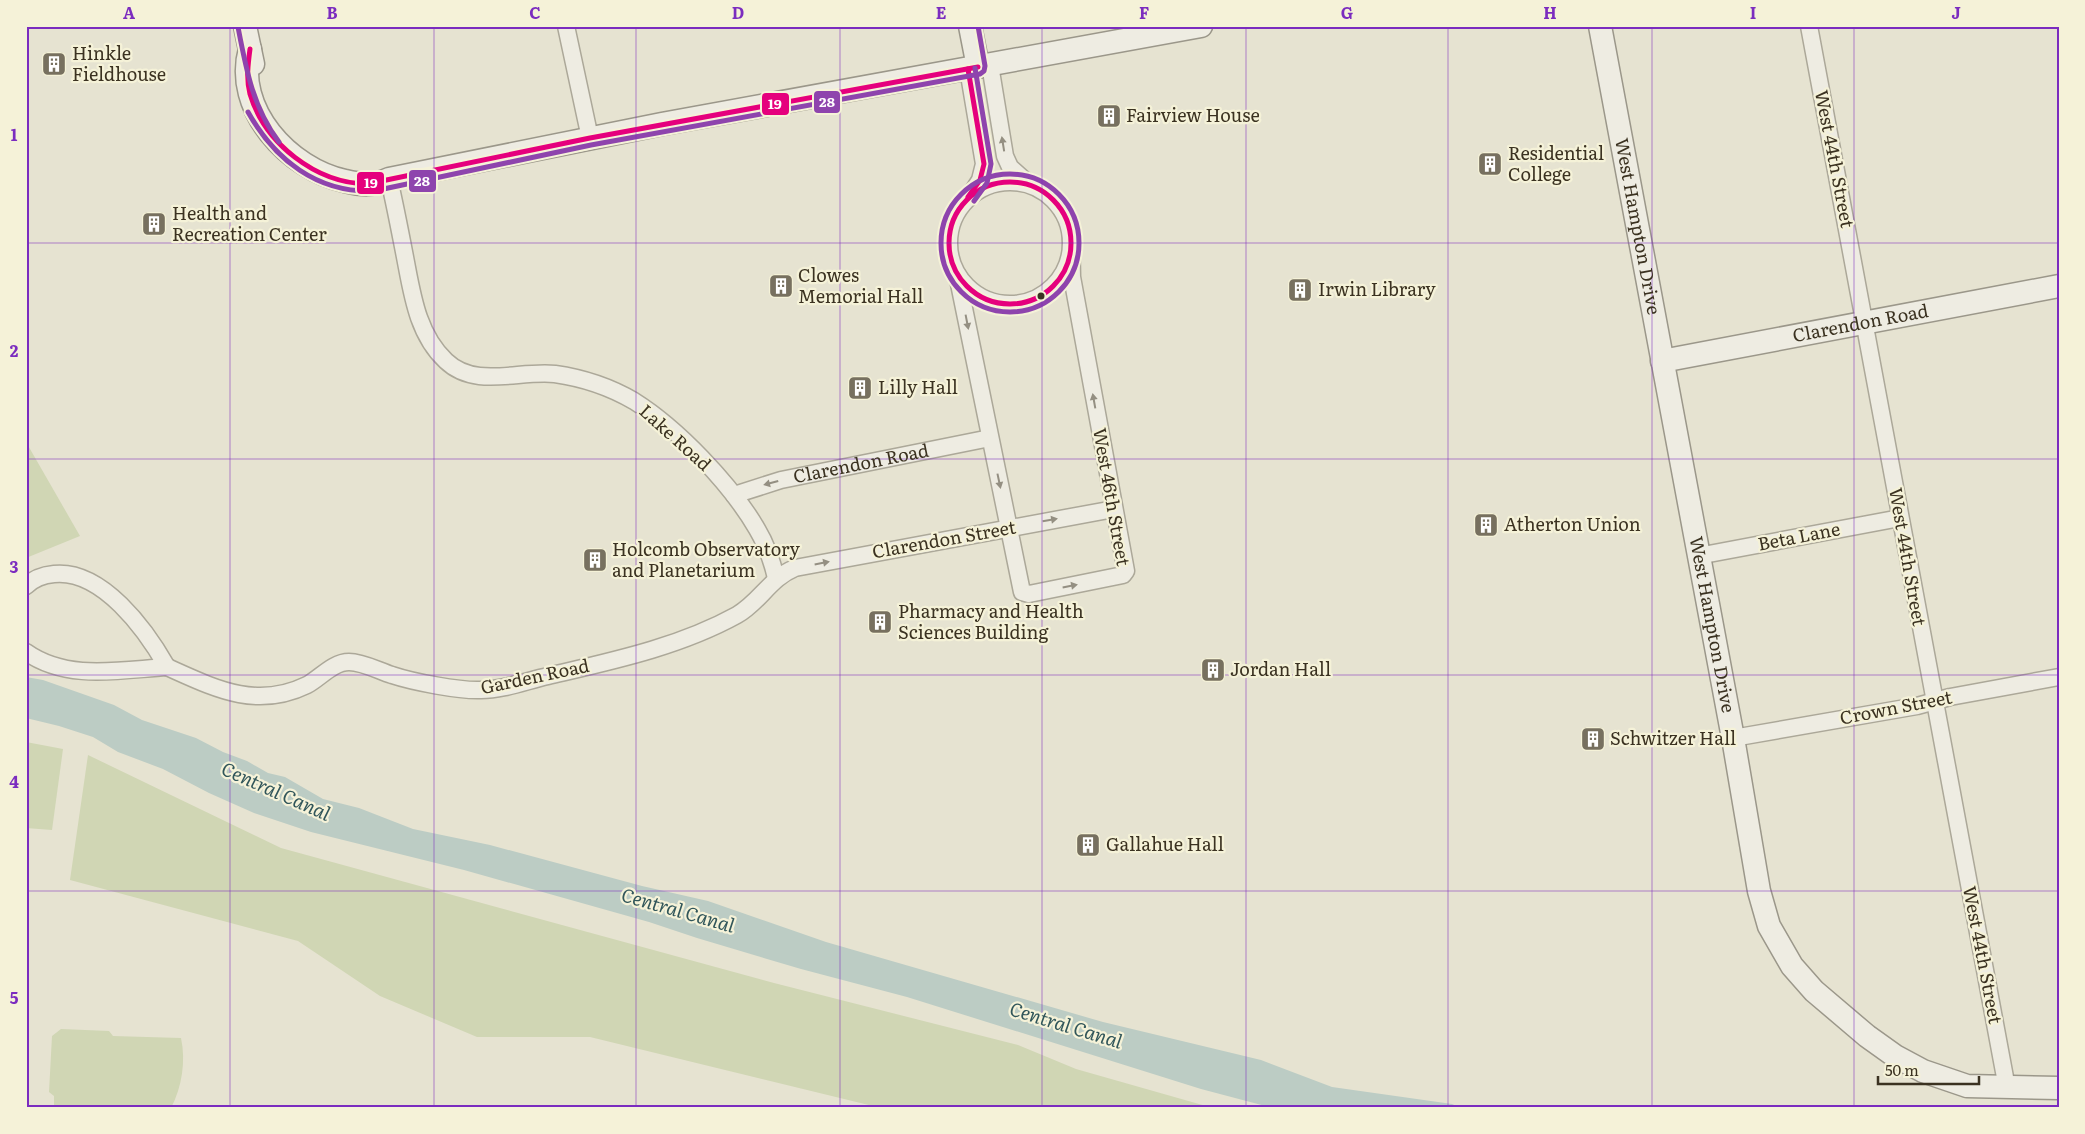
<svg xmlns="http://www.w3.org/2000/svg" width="2085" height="1134" font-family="Literata,serif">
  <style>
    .green { fill: #d0d6b4 }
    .water { fill: #bcccc4 }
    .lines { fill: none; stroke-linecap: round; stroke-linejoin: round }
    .street-casing { stroke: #aca899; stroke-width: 19 }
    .secondary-casing { stroke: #9b978a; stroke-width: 25 }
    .street { stroke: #eeece2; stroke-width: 16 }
    .secondary { stroke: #eeece2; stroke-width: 22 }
    .bus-1-casing { stroke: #f5f2d8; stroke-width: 9 }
    .bus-2-casing { stroke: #f5f2d8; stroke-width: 9 }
    .bus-1 { stroke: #e5007d; stroke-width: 5 }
    .bus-2 { stroke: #8e44ad; stroke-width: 5 }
    .oneway { fill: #948f82 }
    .grid { fill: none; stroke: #7b2cbf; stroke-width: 1; stroke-opacity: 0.55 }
    .bus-dot { fill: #3b3221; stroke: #f5f2d8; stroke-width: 2 }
    .labels { text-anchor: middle; stroke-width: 4.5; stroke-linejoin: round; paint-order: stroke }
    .poi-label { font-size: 18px; fill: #3b3221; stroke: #f5f2d8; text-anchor: start }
    .street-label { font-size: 18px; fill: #3b3221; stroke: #f5f2d8 }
    .water-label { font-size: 19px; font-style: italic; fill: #31565a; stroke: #f5f2d8 }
    .line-badge { stroke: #f5f2d8; stroke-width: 2 }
    .badge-label { font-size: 14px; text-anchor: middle; font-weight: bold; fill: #fff }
    .neatline { fill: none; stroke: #7b2cbf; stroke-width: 2 }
    .grid-label { font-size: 16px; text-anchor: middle; font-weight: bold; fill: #7b2cbf }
  </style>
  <rect width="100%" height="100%" fill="#e6e3d1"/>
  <!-- green -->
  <g class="green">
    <polygon points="26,442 80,536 26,558"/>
    <polygon points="26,742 63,749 52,830 26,828"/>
    <polygon points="88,755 281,848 774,983 1018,1045 1076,1069 1213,1108 881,1108 590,1037 477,1037 380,996 298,941 70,880"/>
    <path d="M61,1029L109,1031L113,1036L181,1038C186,1061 182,1087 171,1108H54V1096L49,1092L52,1036Z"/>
  </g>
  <!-- water -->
  <polygon class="water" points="26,677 43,680 114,705 142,720 196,738 223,752 247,761 268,773 285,777 323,799 359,808 413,829 490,845 642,886 708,901 826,942 1103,1022 1261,1060 1332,1087 1452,1104 1461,1108 1273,1108 1201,1089 907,997 801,969 697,938 649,922 464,870 311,832 254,813 209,793 163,769 118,752 93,737 59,726 26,718"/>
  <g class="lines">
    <defs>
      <g id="street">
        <polyline points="566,26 590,138"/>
        <polyline points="1809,26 2007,1088"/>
        <polyline points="990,65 1005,156 1010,167 1029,184"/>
        <polyline points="968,69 984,164 980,180 971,194"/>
        <path d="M389,179C395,205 400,231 405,257C412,293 417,334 446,361C475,389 519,370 555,374C583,378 610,387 634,401C677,428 731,484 757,529C766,544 772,561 776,578"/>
        <circle cx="1010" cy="243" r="61"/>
        <polyline points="957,274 1022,592 1029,594 1123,575 1126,571 1072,277 1071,233"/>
        <path id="s1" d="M734,495L781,480L990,438"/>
        <polyline points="1698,556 1900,518"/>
        <path d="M26,586C34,578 43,575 54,574C102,569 146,630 167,667C119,670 67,681 26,652"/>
        <path d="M167,667C214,688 256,710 307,685C320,678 333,662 349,662C363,662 379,671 392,675C413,682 460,691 481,690C503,690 526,681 548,676C612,661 679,647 737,615C760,602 770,578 795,568L1114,509"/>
        <polyline points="1733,738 1917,706 1950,697 2059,677"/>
      </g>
      <g id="secondary">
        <polyline points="245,26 253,64"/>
        <polyline points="970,26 978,67"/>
        <path id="s2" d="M1600,26L1733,738L1759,891L1769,926L1792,966L1814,991L1867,1036L1895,1056L1923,1071L1967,1086L2059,1088"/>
        <path d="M250,49C233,109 289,169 345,181C361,185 374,186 389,179L662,124L1201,26"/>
        <path id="s3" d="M1662,361L2059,286"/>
      </g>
    </defs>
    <!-- street casing -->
    <use href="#street" class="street-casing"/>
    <!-- secondary casing -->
    <use href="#secondary" class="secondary-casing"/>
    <!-- street -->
    <use href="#street" class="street"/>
    <!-- secondary -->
    <use href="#secondary" class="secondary"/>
    <defs>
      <g id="bus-1">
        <path d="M250,49C248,64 246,79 250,94C265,144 316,183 367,184L590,138L978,67"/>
        <polyline points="968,69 984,164 980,180 968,197"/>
        <circle cx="1010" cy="243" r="61"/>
      </g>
      <g id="bus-2">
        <path d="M238,27C246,69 253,108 279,142"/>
        <path d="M248,112C275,160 317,193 374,191L591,145L980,74L984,71L985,66L978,26"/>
        <circle cx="1010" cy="243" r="69"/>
        <polyline points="974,201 987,183 991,164 975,68"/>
      </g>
    </defs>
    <!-- bus-1 casing -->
    <use href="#bus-1" class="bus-1-casing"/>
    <!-- bus-2 casing -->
    <use href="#bus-2" class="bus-2-casing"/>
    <!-- bus-1 -->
    <use href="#bus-1" class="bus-1"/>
    <!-- bus-2 -->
    <use href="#bus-2" class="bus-2"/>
  </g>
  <!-- one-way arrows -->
  <defs><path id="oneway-solid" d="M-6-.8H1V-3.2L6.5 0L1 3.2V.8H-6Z" transform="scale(1.25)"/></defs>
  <g class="oneway">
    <use href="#oneway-solid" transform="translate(1003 144) rotate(-99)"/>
    <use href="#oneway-solid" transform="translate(967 322) rotate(79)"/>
    <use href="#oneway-solid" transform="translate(1094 401) rotate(-100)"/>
    <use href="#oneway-solid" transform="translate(999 481) rotate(78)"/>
    <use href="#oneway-solid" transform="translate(771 483) rotate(165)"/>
    <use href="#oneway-solid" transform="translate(1050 520) rotate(-10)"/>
    <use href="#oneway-solid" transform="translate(822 563) rotate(-11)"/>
    <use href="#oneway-solid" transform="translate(1070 586) rotate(-11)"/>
  </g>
  <!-- grid -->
  <path class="grid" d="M230,26V1108M434,26V1108M636,26V1108M840,26V1108M1042,26V1108M1246,26V1108M1448,26V1108M1652,26V1108M1854,26V1108M26,243H2059M26,459H2059M26,675H2059M26,891H2059"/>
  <!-- icons -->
  <defs>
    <symbol id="building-square" viewBox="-11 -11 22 22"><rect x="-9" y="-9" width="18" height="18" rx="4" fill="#77705f" stroke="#f5f2d8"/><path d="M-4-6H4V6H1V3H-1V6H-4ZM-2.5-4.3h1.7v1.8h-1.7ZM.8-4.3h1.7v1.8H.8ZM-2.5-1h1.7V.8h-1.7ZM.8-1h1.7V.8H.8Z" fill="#fff"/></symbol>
  </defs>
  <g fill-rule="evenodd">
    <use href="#building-square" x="40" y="50" width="28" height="28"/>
    <use href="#building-square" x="1095" y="102" width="28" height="28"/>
    <use href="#building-square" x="1476" y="150" width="28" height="28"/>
    <use href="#building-square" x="140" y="210" width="28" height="28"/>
    <use href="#building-square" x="767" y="272" width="28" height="28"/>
    <use href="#building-square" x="1286" y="276" width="28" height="28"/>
    <use href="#building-square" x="846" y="374" width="28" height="28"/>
    <use href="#building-square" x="1472" y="511" width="28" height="28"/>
    <use href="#building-square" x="581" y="546" width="28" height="28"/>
    <use href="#building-square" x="866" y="608" width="28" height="28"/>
    <use href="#building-square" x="1199" y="656" width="28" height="28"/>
    <use href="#building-square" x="1579" y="725" width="28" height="28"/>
    <use href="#building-square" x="1074" y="831" width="28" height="28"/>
  </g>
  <!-- markers -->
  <circle class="bus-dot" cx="1041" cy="296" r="4.5"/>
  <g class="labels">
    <!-- poi labels -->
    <g class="poi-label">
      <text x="72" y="60">Hinkle<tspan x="72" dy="21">Fieldhouse</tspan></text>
      <text x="1126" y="122">Fairview House</text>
      <text x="1508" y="160">Residential<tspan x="1508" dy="21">College</tspan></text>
      <text x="172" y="220">Health and<tspan x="172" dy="21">Recreation Center</tspan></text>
      <text x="798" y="282">Clowes<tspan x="798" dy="21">Memorial Hall</tspan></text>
      <text x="1318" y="296">Irwin Library</text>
      <text x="878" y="394">Lilly Hall</text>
      <text x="1504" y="531">Atherton Union</text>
      <text x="612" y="556">Holcomb Observatory<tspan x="612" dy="21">and Planetarium</tspan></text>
      <text x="898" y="618">Pharmacy and Health<tspan x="898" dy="21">Sciences Building</tspan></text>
      <text x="1230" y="676">Jordan Hall</text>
      <text x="1610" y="745">Schwitzer Hall</text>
      <text x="1106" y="851">Gallahue Hall</text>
    </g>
    <!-- street labels -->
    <g class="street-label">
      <text transform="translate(1834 159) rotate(79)" y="6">West 44th Street</text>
      <text dy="6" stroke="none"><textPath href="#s2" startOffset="204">West Hampton Drive</textPath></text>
      <text dy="6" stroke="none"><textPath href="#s3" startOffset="202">Clarendon Road</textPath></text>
      <text transform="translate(675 438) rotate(42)" y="6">Lake Road</text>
      <text dy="6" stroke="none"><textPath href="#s1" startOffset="131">Clarendon Road</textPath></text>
      <text transform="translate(1111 497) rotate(80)" y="6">West 46th Street</text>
      <text transform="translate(1799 537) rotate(-11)" y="6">Beta Lane</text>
      <text transform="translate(944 540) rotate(-10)" y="6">Clarendon Street</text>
      <text transform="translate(1907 557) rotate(80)" y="6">West 44th Street</text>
      <text dy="6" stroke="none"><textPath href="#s2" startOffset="609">West Hampton Drive</textPath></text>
      <text transform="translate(535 677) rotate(-12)" y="6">Garden Road</text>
      <text transform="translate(1896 708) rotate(-11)" y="6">Crown Street</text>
      <text transform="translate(1982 955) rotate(79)" y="6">West 44th Street</text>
    </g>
    <!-- water labels -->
    <g class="water-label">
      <text transform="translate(276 791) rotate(24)" y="7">Central Canal</text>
      <text transform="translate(678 910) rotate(16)" y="7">Central Canal</text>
      <text transform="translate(1066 1025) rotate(17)" y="7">Central Canal</text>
    </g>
  </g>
  <g class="line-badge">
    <rect x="813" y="90" width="28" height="24" rx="5" fill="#8e44ad"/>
    <rect x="761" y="92" width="29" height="24" rx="5" fill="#e5007d"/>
    <rect x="408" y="169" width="29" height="24" rx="5" fill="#8e44ad"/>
    <rect x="356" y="171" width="29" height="24" rx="5" fill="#e5007d"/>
  </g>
  <g class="badge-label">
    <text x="827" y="107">28</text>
    <text x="775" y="109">19</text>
    <text x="422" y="186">28</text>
    <text x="371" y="188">19</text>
  </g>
  <!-- border -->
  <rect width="2085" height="1134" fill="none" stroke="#f5f2d8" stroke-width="55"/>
  <!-- scale -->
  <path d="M1878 1076v8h101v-8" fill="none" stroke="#3b3221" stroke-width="2.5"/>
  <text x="1885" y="1076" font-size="15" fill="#3b3221" stroke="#f5f2d8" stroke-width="4" paint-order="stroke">50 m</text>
  <rect x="28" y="28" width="2030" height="1078" class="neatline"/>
  <g class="grid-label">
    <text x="129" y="19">A</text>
    <text x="332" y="19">B</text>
    <text x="535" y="19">C</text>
    <text x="738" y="19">D</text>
    <text x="941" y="19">E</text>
    <text x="1144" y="19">F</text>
    <text x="1347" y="19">G</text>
    <text x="1550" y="19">H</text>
    <text x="1753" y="19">I</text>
    <text x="1956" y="19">J</text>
    <text x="14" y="141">1</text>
    <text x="14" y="357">2</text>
    <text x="14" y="573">3</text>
    <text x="14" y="788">4</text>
    <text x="14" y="1004">5</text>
  </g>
</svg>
